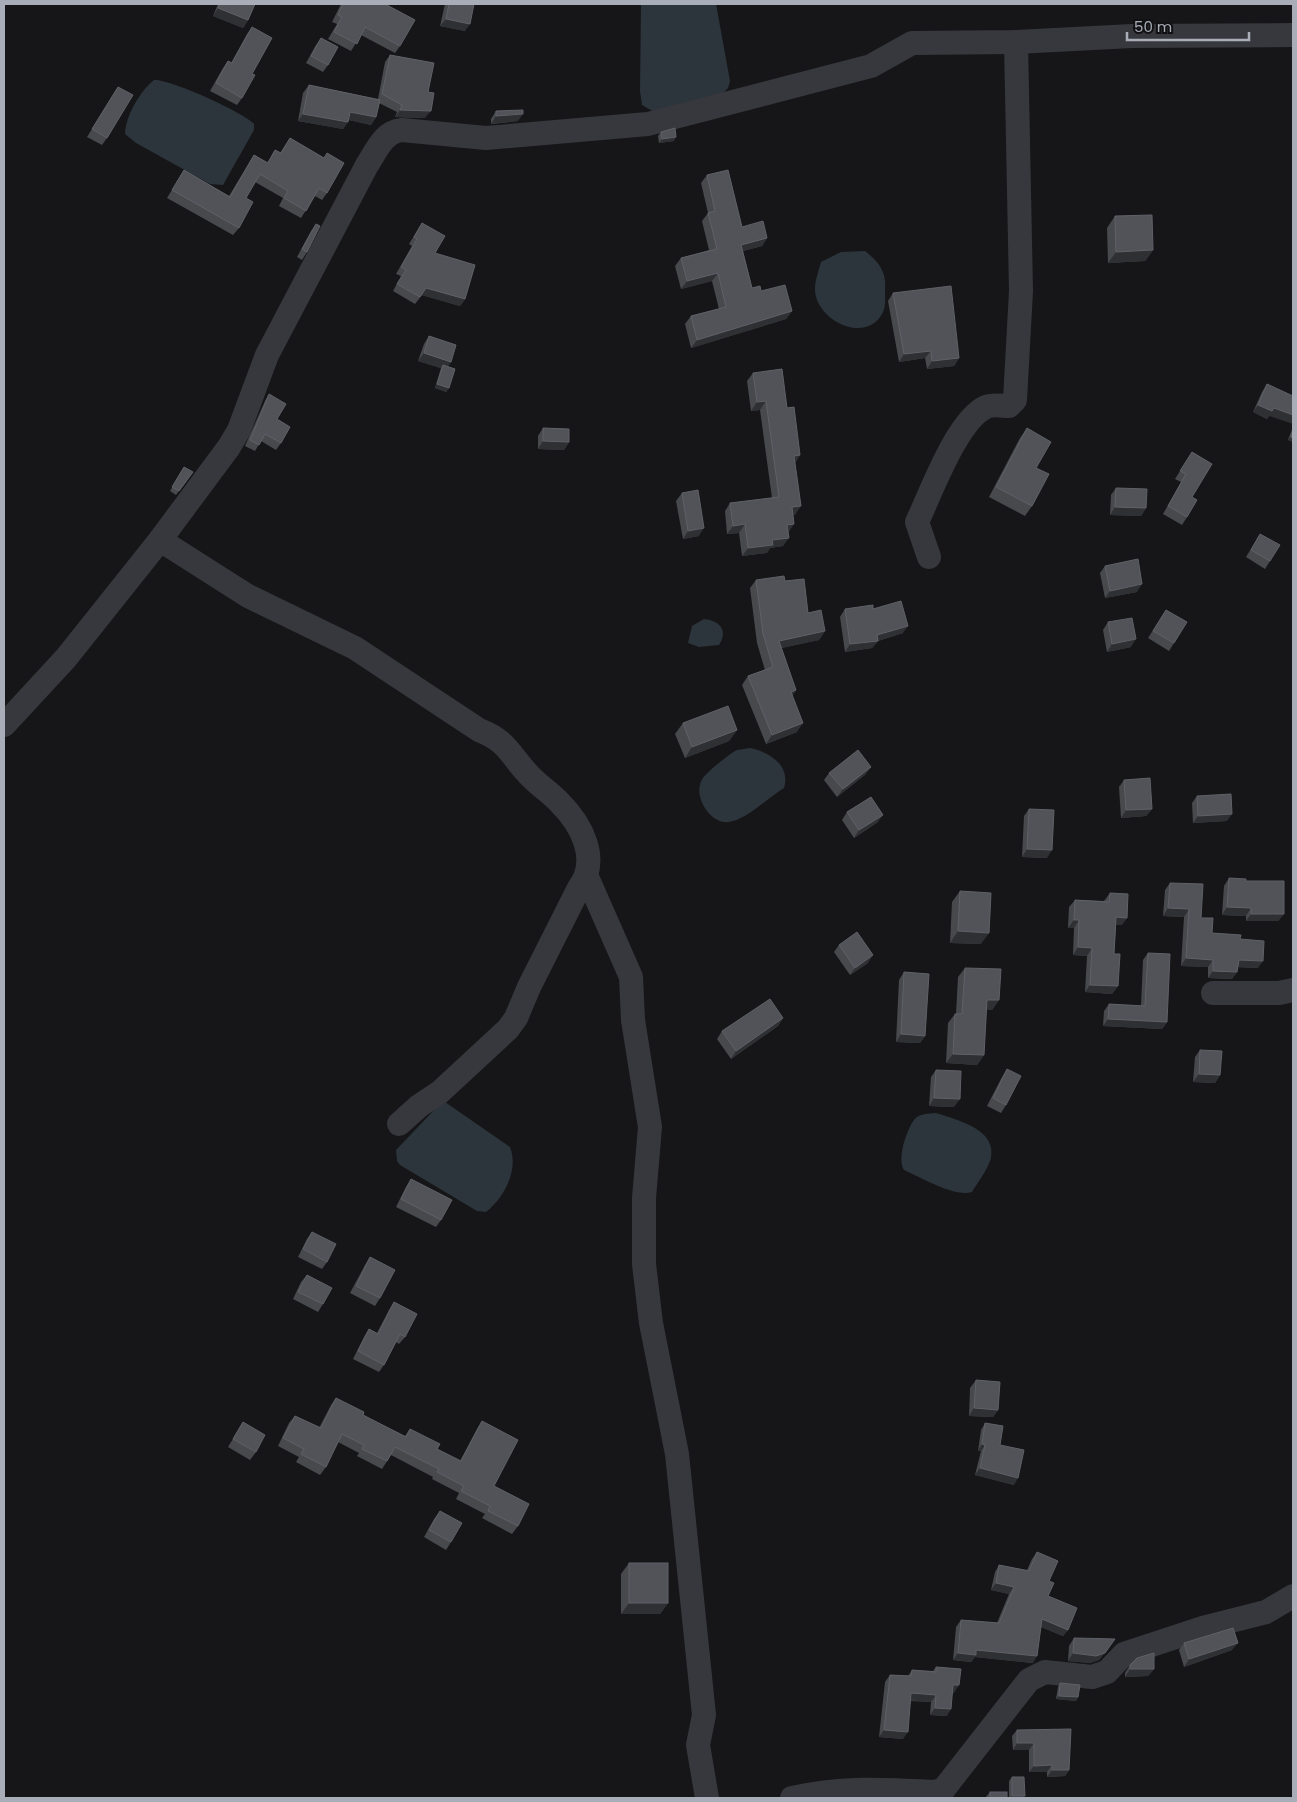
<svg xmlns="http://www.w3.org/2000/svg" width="1297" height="1802" font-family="Poppins,sans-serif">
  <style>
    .water { fill: #2c353c }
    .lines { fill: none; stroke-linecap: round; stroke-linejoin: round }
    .minor { stroke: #37383d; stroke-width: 24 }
    .wall { fill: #47494d }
    .shaded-wall { fill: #2f3033 }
    .building { fill: #525359; stroke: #5f6168 }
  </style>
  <rect width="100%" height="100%" fill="#161618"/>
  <!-- water -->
  <g class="water">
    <polygon points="641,4 716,4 730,81 728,88 720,96 654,112 642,105 640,91"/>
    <path d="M154,80C170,79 243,112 254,124V130L223,185L210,184L136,143L125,134C125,117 140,91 154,80Z"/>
    <path d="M865,251C878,261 887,272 885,289C885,296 886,306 883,312C867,346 814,320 815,288C815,280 819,270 821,262L841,252Z"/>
    <path d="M704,619C721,621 728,631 719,645L699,647L688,643L692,626Z"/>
    <path d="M750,748C769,752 791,765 784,788C769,797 746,820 729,822C710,825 691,794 703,778C707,772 728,755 735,751C739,749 746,749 750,748Z"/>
    <path d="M445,1102L510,1147C519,1170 504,1198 486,1212L477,1211L400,1165L397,1161L396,1150L438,1106Z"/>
    <path d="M936,1113C957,1120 997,1129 991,1158C988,1169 978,1182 972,1192C956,1198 920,1177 904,1170C897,1159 906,1131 914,1120C919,1113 929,1114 936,1113Z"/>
  </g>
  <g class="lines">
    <!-- minor -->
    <g class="minor">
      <path d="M160,540L248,596L355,648L479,730C509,742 508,753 529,775C538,785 551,793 560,803C582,825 600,860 579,888L529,987L516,1018L508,1029L440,1092L419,1106L399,1124"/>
      <path d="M929,557L917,522C931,493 957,420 986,407C992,404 1002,406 1009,406L1015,400L1021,291L1016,42"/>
      <path d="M4,725L66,658L160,540L229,447L239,430L267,355L367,165C377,150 383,132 402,130L486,138L648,124L871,66L912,43L1016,42L1132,36L1293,35"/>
      <polyline points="587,877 631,977 633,1020 650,1127 644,1198 644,1264 651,1323 677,1454 704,1715 698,1745 707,1798"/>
      <polyline points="1213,993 1279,993 1293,990"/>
      <path d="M792,1798C842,1787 882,1789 933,1792L943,1790L1029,1680L1045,1672L1092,1677L1107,1672L1124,1654L1203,1628L1266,1612L1293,1596"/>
    </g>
  </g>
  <!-- wall -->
  <g class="wall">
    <polygon points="218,4 255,4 248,20 243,28 213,16"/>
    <polygon points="341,4 385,4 400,46 395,53 361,35 351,51 328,39 337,24 332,22"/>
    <polygon points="445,4 474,4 465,31 440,26"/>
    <polygon points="252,27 252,74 242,98 237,105 210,91 223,68 228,61 231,63 247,34"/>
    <polygon points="321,38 328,65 323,72 306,63 316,45"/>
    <polygon points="390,55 428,92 425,118 395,117 397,112 379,103 376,117 371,125 349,120 343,129 298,121 303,93 309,85 378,99 385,62"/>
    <polygon points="118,87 107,138 102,145 87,137"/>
    <polygon points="496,111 518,121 491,124 491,119"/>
    <polygon points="661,132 674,141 659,143 658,136"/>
    <polygon points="290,138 324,158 327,153 327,193 322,200 315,196 301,218 279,206 283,198 255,182 246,198 239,228 233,235 167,198 184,170 229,196 249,163 254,155 267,163 275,150 280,153"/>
    <polygon points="707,175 742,227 767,238 762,246 743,251 752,288 761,291 792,311 786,319 691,348 685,324 691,316 719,309 712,281 681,289 675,266 681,258 709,250 702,221 708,213 701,183"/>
    <polygon points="1115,216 1153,250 1145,261 1108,263 1107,228"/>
    <polygon points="422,223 435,253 465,299 460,306 422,295 415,304 393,291 401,276 396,274 412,246 409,244"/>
    <polygon points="316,224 307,252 302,260 297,257 311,231"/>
    <polygon points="893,293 959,358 954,366 927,369 925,358 899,362 888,301"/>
    <polygon points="429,336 451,362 448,366 449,388 446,392 435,388 441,368 418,361 424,344"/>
    <polygon points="753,373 787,408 800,455 795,463 795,515 793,515 794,524 788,532 783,546 770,548 767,553 742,556 739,533 727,534 725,511 730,503 772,498 760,410 751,411 747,381"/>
    <polygon points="1267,384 1269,416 1267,419 1253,412 1262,392"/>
    <polygon points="269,394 277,419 281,443 276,450 261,441 255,451 245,446 265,401"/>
    <polygon points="1293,427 1293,442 1288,440"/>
    <polygon points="543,428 569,442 564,450 538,449 538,436"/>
    <polygon points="1027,428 1036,468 1032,506 1025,516 989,497 1020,438"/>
    <polygon points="1192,452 1192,497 1187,517 1182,525 1163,514 1181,482 1175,479"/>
    <polygon points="184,467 193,472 176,495 170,491"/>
    <polygon points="1116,488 1146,508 1141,516 1110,515 1111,495"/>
    <polygon points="682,493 699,536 683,539 676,501"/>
    <polygon points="1260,534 1270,561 1265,569 1246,557"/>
    <polygon points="1105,566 1137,592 1105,598 1100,573"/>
    <polygon points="756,580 785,581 808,613 825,631 819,640 781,648 796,690 792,696 797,732 766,744 742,685 748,676 765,670 757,643 750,588"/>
    <polygon points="845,609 903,633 878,641 872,648 845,652 840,617"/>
    <polygon points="1166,610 1174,643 1169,651 1148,638"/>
    <polygon points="1108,622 1131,647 1107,652 1103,630"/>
    <polygon points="683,723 737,730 729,741 685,758 675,734"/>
    <polygon points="829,773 866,774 837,797 824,780"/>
    <polygon points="1124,780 1152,809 1146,816 1121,818 1119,787"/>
    <polygon points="1197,796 1227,821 1193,823 1192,803"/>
    <polygon points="1029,809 1047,858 1022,857 1024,816"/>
    <polygon points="847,812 878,822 854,838 842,820"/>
    <polygon points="1229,878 1246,881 1284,914 1278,921 1246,921 1246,916 1222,915 1224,886"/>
    <polygon points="1170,883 1201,918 1212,933 1240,939 1258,968 1238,967 1237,972 1232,979 1208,978 1208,967 1181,966 1184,917 1163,916 1165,890"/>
    <polygon points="960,891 981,944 950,943 952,902"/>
    <polygon points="1110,893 1122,925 1116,925 1114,954 1118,986 1112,994 1085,992 1087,956 1073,955 1074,928 1068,928 1069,907 1075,900 1104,901"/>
    <polygon points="839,945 868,963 850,975 834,952"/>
    <polygon points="1148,953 1167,1022 1162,1029 1103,1026 1104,1011 1109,1004 1141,1006 1143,960"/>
    <polygon points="965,968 999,1000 992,1010 986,1009 984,1055 977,1065 946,1063 948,1023 955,1014 956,1014 958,977"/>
    <polygon points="904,972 925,1036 920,1043 896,1042 899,980"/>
    <polygon points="783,1018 778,1026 731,1059 717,1039 722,1031"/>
    <polygon points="1200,1050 1220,1075 1215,1083 1193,1082 1195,1057"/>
    <polygon points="1007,1069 1006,1105 1001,1113 987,1106 1002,1077"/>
    <polygon points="936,1070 954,1107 929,1106 931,1077"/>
    <polygon points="411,1179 441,1220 436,1227 396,1207 406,1187"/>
    <polygon points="312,1232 327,1262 322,1269 298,1257 307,1239"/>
    <polygon points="370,1257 380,1298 375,1306 350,1293 365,1265"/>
    <polygon points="307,1275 323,1304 318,1312 293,1299 301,1282"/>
    <polygon points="394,1302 405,1337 399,1344 396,1342 384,1365 379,1372 353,1359 364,1337 369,1329 377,1333 389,1310"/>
    <polygon points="976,1380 998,1410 993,1417 969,1416 970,1388"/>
    <polygon points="336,1398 363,1415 405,1436 410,1429 437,1449 460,1461 477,1429 482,1421 494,1486 518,1526 512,1534 482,1518 485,1514 456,1499 459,1493 432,1479 433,1477 391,1455 382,1469 357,1456 359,1453 338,1442 326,1467 320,1475 296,1462 299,1457 278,1446 289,1423 295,1416 319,1428 331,1405"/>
    <polygon points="243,1422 256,1452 250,1460 228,1447"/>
    <polygon points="985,1423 1014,1485 975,1475 981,1451 978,1451 981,1430"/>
    <polygon points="440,1511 451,1542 446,1550 424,1537 434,1519"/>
    <polygon points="1037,1552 1049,1581 1048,1596 1068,1630 1063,1636 1041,1627 1033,1663 975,1657 971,1662 953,1660 956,1627 961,1620 997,1623 1009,1594 991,1590 995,1572 999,1565 1027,1570 1032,1559"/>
    <polygon points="629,1563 668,1603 660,1614 621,1614 621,1574"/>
    <polygon points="1074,1638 1115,1639 1099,1660 1090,1663 1068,1661 1069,1646"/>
    <polygon points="1184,1643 1232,1650 1184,1667 1179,1650"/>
    <polygon points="1130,1665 1154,1669 1148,1676 1125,1677 1125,1673"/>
    <polygon points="936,1667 954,1693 953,1692 947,1716 930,1715 931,1702 911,1701 903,1739 879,1737 885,1682 890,1675 908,1676 912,1670 933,1671"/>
    <polygon points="1060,1683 1078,1697 1076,1701 1056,1699 1058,1687"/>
    <polygon points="1017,1730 1069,1770 1065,1776 1047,1777 1047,1772 1029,1772 1029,1750 1013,1750 1012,1736"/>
    <polygon points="1012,1777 1023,1798 1009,1798 1009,1781"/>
    <polygon points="990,1792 1007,1798 985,1798"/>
  </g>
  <!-- shaded-wall -->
  <g class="shaded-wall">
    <polygon points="218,8 248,20 243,28 213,16"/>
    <polygon points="446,19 470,24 465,31 440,26"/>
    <polygon points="400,110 431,111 425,118 395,117"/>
    <polygon points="350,112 376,117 371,125 345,119"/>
    <polygon points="303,114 348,122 343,129 298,121"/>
    <polygon points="523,114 518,121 491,124 496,116"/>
    <polygon points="676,137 674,141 659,143 662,139"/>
    <polygon points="767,238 762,246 736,253 741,245"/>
    <polygon points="1153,250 1145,261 1108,263 1116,252"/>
    <polygon points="718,273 712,281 681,289 687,281"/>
    <polygon points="426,288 465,299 460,306 421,295"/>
    <polygon points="792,311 786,319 691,348 697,340"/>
    <polygon points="931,351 925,358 899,362 904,354"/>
    <polygon points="424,353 451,362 446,370 443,365 441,368 418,361"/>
    <polygon points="959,358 954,366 927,369 932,361"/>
    <polygon points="437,384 449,388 446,392 435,388"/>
    <polygon points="766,401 760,410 751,411 757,402"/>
    <polygon points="1258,405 1274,408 1293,415 1293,424 1269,416 1267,419 1253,412"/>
    <polygon points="1291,437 1293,438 1293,442 1288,440"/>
    <polygon points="543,441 569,442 564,450 538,449"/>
    <polygon points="800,455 794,464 794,456"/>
    <polygon points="801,506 795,515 786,516 792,507"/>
    <polygon points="1115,507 1146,508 1141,516 1110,515"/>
    <polygon points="745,524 739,533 727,534 733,526"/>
    <polygon points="794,524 788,533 787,525"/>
    <polygon points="704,528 699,536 683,539 688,531"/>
    <polygon points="789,538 783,546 770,548 767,553 742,556 748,548 772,540"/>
    <polygon points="1142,584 1137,592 1105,598 1110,591"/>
    <polygon points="908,626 903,633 878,641 872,648 845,652 850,644 877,635"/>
    <polygon points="825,631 819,640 773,650 779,641"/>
    <polygon points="1136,639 1131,647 1107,652 1112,644"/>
    <polygon points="796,690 791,698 791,692"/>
    <polygon points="803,723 797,732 766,744 772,735"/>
    <polygon points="737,730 729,741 685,758 692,747"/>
    <polygon points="871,767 866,774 837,797 843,789"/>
    <polygon points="1152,809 1146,816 1121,818 1126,810"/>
    <polygon points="1232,814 1227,821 1193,823 1198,816"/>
    <polygon points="883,815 878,822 854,838 859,830"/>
    <polygon points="1027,849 1052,850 1047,858 1022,857"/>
    <polygon points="1227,907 1251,908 1246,916 1222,915"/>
    <polygon points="1168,908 1189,909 1184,917 1163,916"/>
    <polygon points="1251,914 1284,914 1278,921 1246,921"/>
    <polygon points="1116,917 1127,918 1122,925 1111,925"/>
    <polygon points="1074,920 1079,920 1074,928 1068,928"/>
    <polygon points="958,931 989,933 981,944 950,943"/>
    <polygon points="1078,947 1092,948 1087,956 1073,955"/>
    <polygon points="873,955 868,963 850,975 855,968"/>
    <polygon points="1186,958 1213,960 1208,967 1181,966"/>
    <polygon points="1239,960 1263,961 1258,968 1234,967"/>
    <polygon points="1213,971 1237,972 1232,979 1208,978"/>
    <polygon points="1090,985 1118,986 1112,994 1085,992"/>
    <polygon points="987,1000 999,1000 992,1010 980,1009"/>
    <polygon points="783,1018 778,1026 731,1059 736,1051"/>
    <polygon points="1108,1019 1167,1022 1162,1029 1103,1026"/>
    <polygon points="901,1034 925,1036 920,1043 896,1042"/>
    <polygon points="953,1054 984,1055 977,1065 946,1063"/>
    <polygon points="1199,1074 1220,1075 1215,1083 1193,1082"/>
    <polygon points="934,1098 960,1099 954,1107 929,1106"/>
    <polygon points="974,1408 998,1410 993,1417 969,1416"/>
    <polygon points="982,1444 985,1445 981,1451 978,1451"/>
    <polygon points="980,1468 1018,1478 1014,1485 975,1475"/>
    <polygon points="996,1583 1014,1587 1009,1594 991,1590"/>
    <polygon points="629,1603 668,1603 660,1614 621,1614"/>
    <polygon points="1042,1619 1068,1630 1063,1636 1037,1625"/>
    <polygon points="1115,1639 1099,1660 1090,1663 1068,1661 1073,1653"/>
    <polygon points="1238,1643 1232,1650 1184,1667 1189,1659"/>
    <polygon points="976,1650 1037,1656 1033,1663 975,1657 971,1662 953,1660 958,1653"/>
    <polygon points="1130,1669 1154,1669 1148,1676 1125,1677"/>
    <polygon points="953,1685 959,1685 954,1693 948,1692"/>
    <polygon points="911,1693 936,1695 931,1702 906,1700"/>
    <polygon points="1059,1696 1078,1697 1076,1701 1056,1699"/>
    <polygon points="935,1708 951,1709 947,1716 930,1715"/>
    <polygon points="884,1730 908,1732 903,1739 879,1737"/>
    <polygon points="1017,1743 1034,1743 1029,1750 1013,1750"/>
    <polygon points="1052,1765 1047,1772 1029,1772 1034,1766"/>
    <polygon points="1052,1770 1069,1770 1065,1776 1047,1777"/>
    <polygon points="1012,1796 1025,1796 1023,1798 1010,1798"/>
  </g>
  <!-- building -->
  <g class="building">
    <polygon points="220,4 255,4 248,20 218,8"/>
    <polygon points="343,4 385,4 415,20 400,46 365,27 357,44 334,32 342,17 338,15"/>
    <polygon points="449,4 474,4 470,24 446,19"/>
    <polygon points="252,27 272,38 252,74 255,75 242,98 216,83 228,61 232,63"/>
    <polygon points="321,38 338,47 328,65 311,56"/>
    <polygon points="390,55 434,63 428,92 434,93 431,111 400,110 402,105 382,94"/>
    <polygon points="309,85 380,100 376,117 350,112 348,122 303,114"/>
    <polygon points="118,87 133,95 107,138 92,129"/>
    <polygon points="523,110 523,114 496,116 496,111"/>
    <polygon points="675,128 676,137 662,139 661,132"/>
    <polygon points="290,138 324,158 327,153 344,163 327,193 319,188 306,211 284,198 288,191 260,174 246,198 253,202 239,228 172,190 184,170 230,197 254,155 268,163 275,150 281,153"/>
    <polygon points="728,170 742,227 763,221 767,238 741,245 752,288 760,286 761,291 785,285 792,311 697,340 691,316 726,307 718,273 687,281 681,258 717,249 708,213 715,211 707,175"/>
    <polygon points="1152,215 1153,250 1116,252 1115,216"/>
    <polygon points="422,223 445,236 435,253 475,265 465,299 426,288 420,297 397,284 406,270 401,267 417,239 414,237"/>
    <polygon points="316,224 320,226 307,252 302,249"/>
    <polygon points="951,286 959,358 932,361 931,351 904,354 893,293"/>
    <polygon points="429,336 456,345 451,362 424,353"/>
    <polygon points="443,365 455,369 449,388 437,384"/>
    <polygon points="782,369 787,408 794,407 800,455 794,456 801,506 792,507 794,524 787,525 789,538 772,540 773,545 748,548 745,524 733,526 730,503 779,497 766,401 757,402 753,373"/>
    <polygon points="1267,384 1293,396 1293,415 1274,408 1272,411 1258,405"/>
    <polygon points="269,394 286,404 277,419 290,427 281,443 265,434 259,445 250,440"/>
    <polygon points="543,428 569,429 569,442 543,441"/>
    <polygon points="1027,428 1051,442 1036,468 1049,474 1032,506 996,487"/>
    <polygon points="1293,430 1293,438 1291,437"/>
    <polygon points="1192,452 1212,464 1192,497 1197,500 1187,517 1168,506 1186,474 1180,471"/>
    <polygon points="184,467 193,472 179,491 172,487"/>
    <polygon points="1116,488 1147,489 1146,508 1115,507"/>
    <polygon points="698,490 704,528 688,531 682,493"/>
    <polygon points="1260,534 1280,545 1270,561 1251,550"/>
    <polygon points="1138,559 1142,584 1110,591 1105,566"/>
    <polygon points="784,576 785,581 804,579 808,613 821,610 825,631 779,641 796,690 791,692 803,723 772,735 748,676 773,667 763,634 756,580"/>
    <polygon points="901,601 908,626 877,635 878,641 850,644 845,609 873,605 873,609"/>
    <polygon points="1166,610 1187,622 1174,643 1153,631"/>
    <polygon points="1132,618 1136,639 1112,644 1108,622"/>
    <polygon points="728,706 737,730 692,747 683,723"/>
    <polygon points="858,750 871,767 843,789 829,773"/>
    <polygon points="1150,778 1152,809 1126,810 1124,780"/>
    <polygon points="1231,794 1232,814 1198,816 1197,796"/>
    <polygon points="871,797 883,815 859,830 847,812"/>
    <polygon points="1029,809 1054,810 1052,850 1027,849"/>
    <polygon points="1229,878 1246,879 1246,881 1284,881 1284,914 1251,914 1251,908 1227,907"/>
    <polygon points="1170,883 1203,884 1201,918 1213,918 1212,933 1241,935 1240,939 1264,941 1263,961 1239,960 1237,972 1213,971 1213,960 1186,958 1189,909 1168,908"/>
    <polygon points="960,891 991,893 989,933 958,931"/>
    <polygon points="1110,893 1128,894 1127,918 1116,917 1114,954 1120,954 1118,986 1090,985 1092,948 1078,947 1079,920 1074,920 1075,900 1109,902"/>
    <polygon points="857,932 873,955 855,968 839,945"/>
    <polygon points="1148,953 1170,954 1167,1022 1108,1019 1109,1004 1145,1006"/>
    <polygon points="965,968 1001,969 999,1000 987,1000 984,1055 953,1054 955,1014 962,1014"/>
    <polygon points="904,972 929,974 925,1036 901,1034"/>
    <polygon points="770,999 783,1018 736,1051 722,1031"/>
    <polygon points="1200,1050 1222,1051 1220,1075 1199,1074"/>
    <polygon points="1007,1069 1021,1076 1006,1105 993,1098"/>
    <polygon points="936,1070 961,1071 960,1099 934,1098"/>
    <polygon points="411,1179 452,1200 441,1220 401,1199"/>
    <polygon points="312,1232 336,1244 327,1262 303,1249"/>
    <polygon points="370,1257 395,1270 380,1298 356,1286"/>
    <polygon points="307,1275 332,1288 323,1304 298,1292"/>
    <polygon points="394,1302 417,1314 405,1337 400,1334 384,1365 358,1351 369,1329 378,1334"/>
    <polygon points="976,1380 1000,1382 998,1410 974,1408"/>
    <polygon points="336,1398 364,1412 363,1415 406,1437 410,1429 440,1444 437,1449 461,1461 482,1421 518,1440 494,1486 529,1504 518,1526 488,1511 490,1506 461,1491 464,1486 437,1472 439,1469 395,1447 387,1461 362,1449 364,1445 342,1434 326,1467 301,1454 304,1449 283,1438 295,1416 321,1428"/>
    <polygon points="243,1422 265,1435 256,1452 233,1439"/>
    <polygon points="985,1423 1003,1426 1000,1445 1024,1450 1018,1478 980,1468 985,1445 982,1444"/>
    <polygon points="440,1511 462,1523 451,1542 429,1530"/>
    <polygon points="1037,1552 1058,1561 1049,1581 1054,1583 1048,1596 1077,1608 1068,1630 1042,1619 1037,1656 976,1650 976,1655 958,1653 961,1620 999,1623 1014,1587 996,1583 999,1565 1029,1571"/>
    <rect x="629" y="1563" width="39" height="40"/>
    <polygon points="1233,1628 1238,1643 1189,1659 1184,1643"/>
    <polygon points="1074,1638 1115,1639 1105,1653 1096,1656 1073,1653"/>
    <polygon points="1154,1653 1154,1669 1130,1669 1130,1665 1137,1658"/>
    <polygon points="936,1667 961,1669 959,1685 953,1685 951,1709 935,1708 936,1695 911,1693 908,1732 884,1730 890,1675 911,1676 912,1670 936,1672"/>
    <polygon points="1060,1683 1080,1685 1078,1697 1059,1696"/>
    <polygon points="1071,1729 1069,1770 1052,1770 1052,1765 1034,1766 1034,1743 1017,1743 1017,1730"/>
    <polygon points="1012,1777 1024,1777 1025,1796 1012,1796"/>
    <rect x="990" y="1792" width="17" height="6"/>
  </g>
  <!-- border -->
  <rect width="1297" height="1802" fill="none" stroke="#a8adb8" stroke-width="10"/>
  <!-- scale -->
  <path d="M1127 32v8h122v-8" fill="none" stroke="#a8adb8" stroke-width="2.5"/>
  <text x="1134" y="32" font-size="15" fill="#a8adb8" stroke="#111113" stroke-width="4" paint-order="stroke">50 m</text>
</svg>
